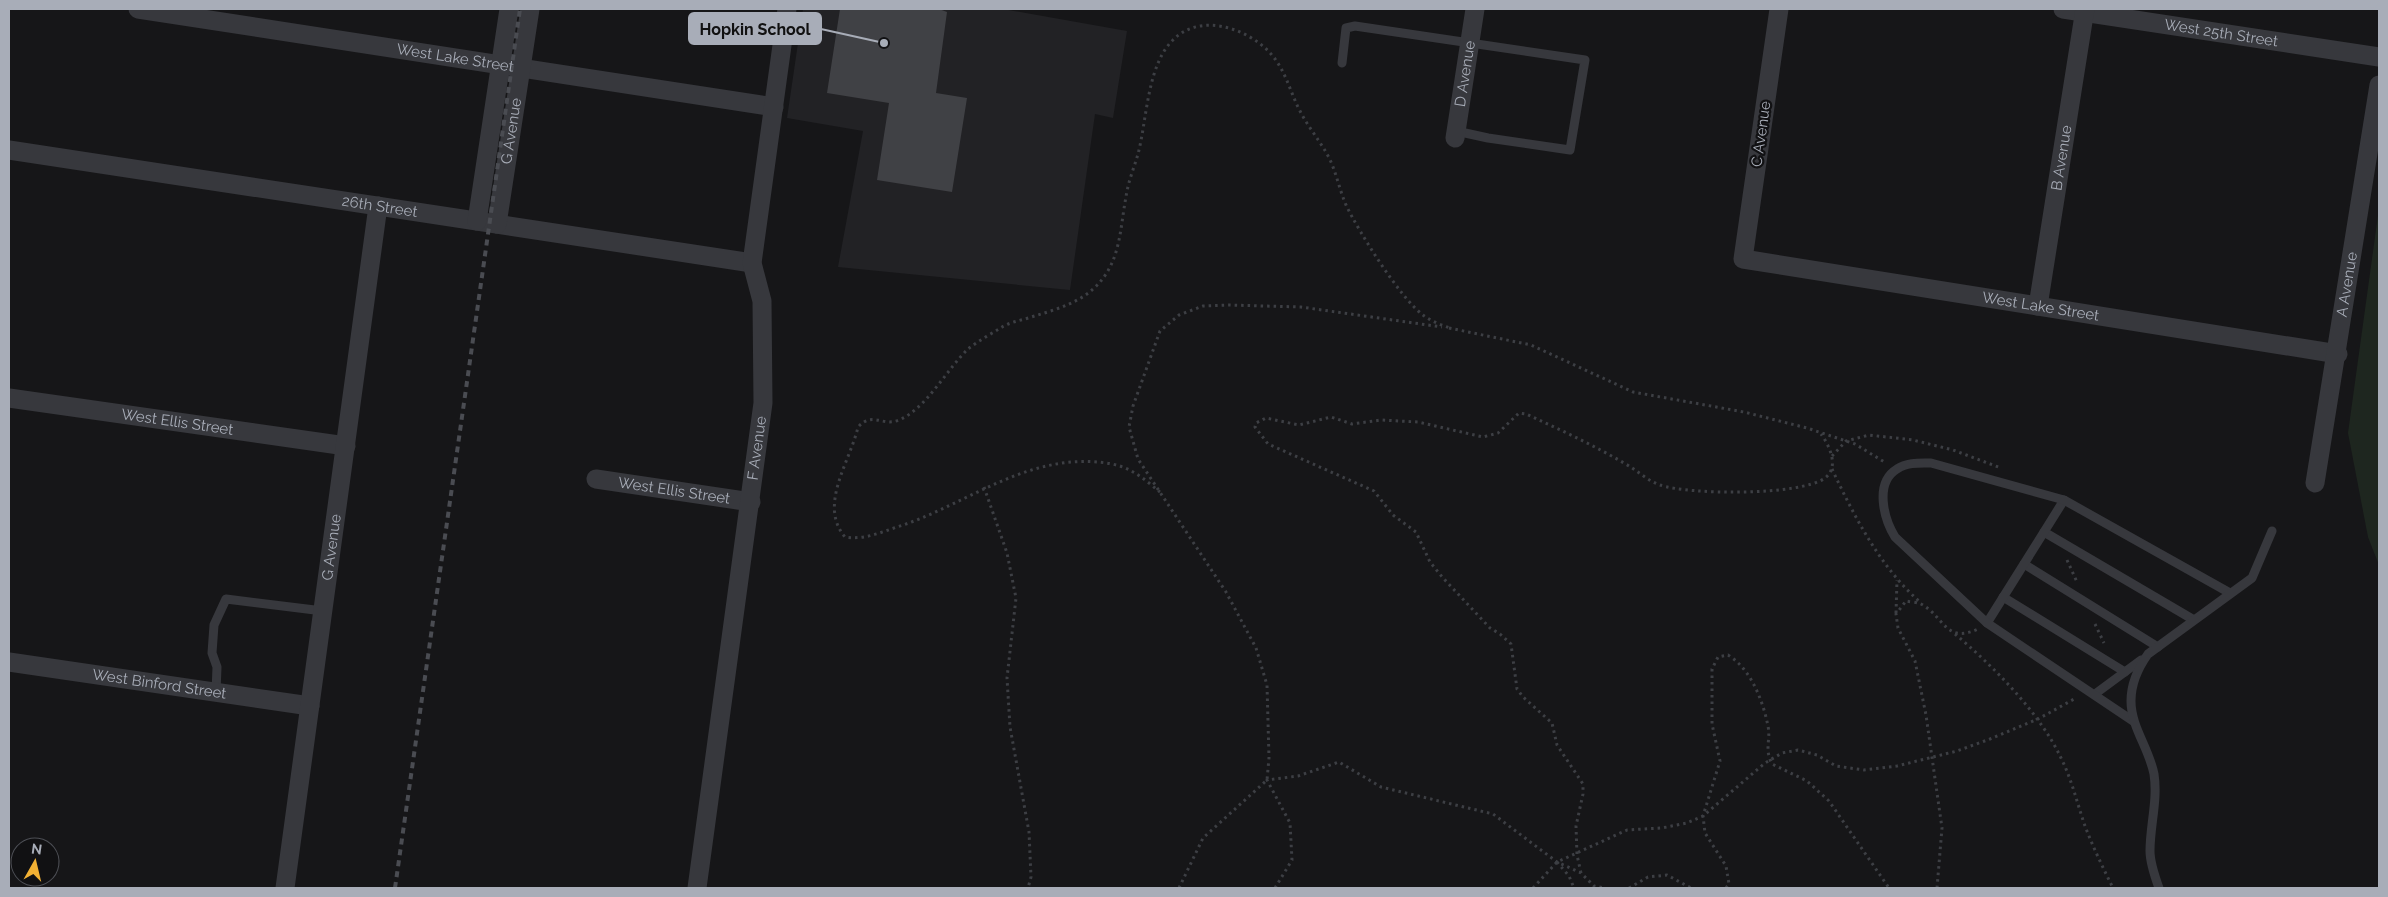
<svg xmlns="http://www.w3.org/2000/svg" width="2388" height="897" font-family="Raleway,sans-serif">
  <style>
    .built { fill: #222225 }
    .green { fill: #1e261f }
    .building { fill: #404145 }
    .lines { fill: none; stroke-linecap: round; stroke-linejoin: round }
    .path { stroke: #3d3f44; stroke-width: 3; stroke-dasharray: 2.5 4; stroke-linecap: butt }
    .lane { stroke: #37383d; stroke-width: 9 }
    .street { stroke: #37383d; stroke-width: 19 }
    .rail { stroke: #4a4c52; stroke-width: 4; stroke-dasharray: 6 5; stroke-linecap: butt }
    .labels { text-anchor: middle; stroke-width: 4.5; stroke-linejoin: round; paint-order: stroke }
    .street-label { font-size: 15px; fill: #a8adb8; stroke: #111113 }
    .leader { fill: none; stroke: #a8adb8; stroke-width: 2 }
    .callout-dot { fill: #a8adb8; stroke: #111113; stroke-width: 2 }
    .callout { fill: #a8adb8; stroke: #a8adb8; stroke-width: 2 }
    .callout-label { font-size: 16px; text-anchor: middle; font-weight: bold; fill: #111 }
  </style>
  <rect width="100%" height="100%" fill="#161618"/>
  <!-- built -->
  <polygon class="built" points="803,9 1003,9 1127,31 1113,118 1095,114 1070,290 838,267 863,131 787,118"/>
  <!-- green -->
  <polygon class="green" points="2379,208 2379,565 2368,537 2348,433"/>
  <!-- building -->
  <polygon class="building" points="840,9 939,9 947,12 936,93 967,98 952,192 877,180 889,103 827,93"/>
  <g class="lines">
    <!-- path -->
    <g class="path">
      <polyline points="1449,328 1531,345 1633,392 1744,412 1807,428 1855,444 1886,463"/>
      <polyline points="1832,456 1846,441 1869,435 1913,440 1953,450 2001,468"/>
      <path d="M1832,469C1854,516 1880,567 1920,602"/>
      <polyline points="984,487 1007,553 1016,598 1007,678 1010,727 1029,832 1031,877 1028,888"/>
      <path d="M1160,492C1152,486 1143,477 1133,472C1122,465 1109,463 1097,462C1022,456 964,506 897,527C879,533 864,540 845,537C818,505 850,462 858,427C873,411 882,427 899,420C926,409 947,369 968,349C978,341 991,334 1002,327C1009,323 1017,321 1025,319C1056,309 1087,303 1106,274C1121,251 1121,222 1126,197C1128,182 1134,168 1138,154C1147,120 1147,65 1173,40C1200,12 1248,28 1271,54C1286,71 1290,92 1300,111C1309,129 1323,144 1331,162C1337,176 1340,191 1346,205C1359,232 1400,298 1423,315C1431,321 1441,325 1450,328"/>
      <polyline points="2067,560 2077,582"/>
      <polyline points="1896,613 1897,580"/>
      <polyline points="2095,624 2104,643"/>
      <path d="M1955,634C1993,666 2040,713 2061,758C2072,780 2077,803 2085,826C2093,847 2103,868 2113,888"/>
      <polyline points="1557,862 1569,876 1574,888"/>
      <path d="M1581,873L1577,855L1576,826L1583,794V784L1557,745L1552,723L1523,697L1517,689L1511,644L1500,634L1490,628L1443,578L1430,562L1416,532L1393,515L1374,491L1268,444L1255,427L1256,423L1266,418L1299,425L1331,417L1352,424L1381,420L1418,422L1483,437L1498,433L1519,413L1526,414C1559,429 1593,445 1624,463C1637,470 1646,480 1660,485C1690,495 1800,496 1825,478C1840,467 1829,445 1821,434"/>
      <polyline points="1179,888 1203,838 1267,780 1269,758 1267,685 1256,648 1226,592 1138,459 1129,427 1133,406 1160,331 1179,315 1203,306 1229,305 1301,307 1442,327"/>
      <polyline points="1275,888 1292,860 1290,823 1267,780 1298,776 1339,762 1381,787 1493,814 1557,862 1581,873 1594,886 1604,888"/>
      <polyline points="1533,888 1557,862 1627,830 1662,828 1687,823 1703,816 1765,763 1782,753 1798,750 1817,755 1836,766 1864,770 1897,766 1957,751 1990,739 2038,719 2076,698"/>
      <polyline points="1629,888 1648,877 1667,875 1691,888"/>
      <path d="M1726,888L1729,884L1726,866L1705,833L1703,816L1720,761L1712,724V669L1718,657L1728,655C1751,669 1763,701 1768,726C1771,741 1764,748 1772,764L1807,781L1829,801L1889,888"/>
      <path d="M1937,888L1942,828L1926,715L1915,661L1898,628L1896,614L1906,601C1910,602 1917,602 1921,604C1945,617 1945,644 1978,629"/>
    </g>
    <!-- lane -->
    <g class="lane">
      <polyline points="1342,63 1346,28 1355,26 1585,60 1570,150 1488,138 1456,131"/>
      <polyline points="2044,532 2194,620"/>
      <polyline points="2024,564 2158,647"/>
      <polyline points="2003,597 2125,672"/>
      <polyline points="1987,623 2064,500"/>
      <polyline points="216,692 217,667 212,653 214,625 226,599 323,611"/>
      <polyline points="2095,694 2141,660"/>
      <path d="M2133,721L1987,623L1895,537C1884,519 1874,483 1897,469C1907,462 1920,463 1931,463L2064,500L2230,593"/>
      <path d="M2159,888C2155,877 2150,863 2150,851C2150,825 2158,800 2154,774C2149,748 2131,727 2131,701C2131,684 2138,668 2148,654L2252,578L2272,531"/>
    </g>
    <!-- street -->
    <g class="street">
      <path id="s1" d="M138,9L774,107"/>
      <path id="s2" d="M1779,9L1743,259L2338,354"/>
      <path id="s3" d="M2063,9L2379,57"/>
      <path id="s4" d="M1455,138L1475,9"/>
      <path id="s5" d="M9,150L752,263"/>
      <polyline points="477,221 509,9"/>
      <path id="s6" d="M497,224L530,9"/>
      <path id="s7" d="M2038,306L2085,9"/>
      <path id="s8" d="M9,398L346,446"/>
      <path id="s9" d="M596,479L751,502"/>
      <path id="s10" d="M2315,483L2379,85"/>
      <path id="s11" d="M9,662L310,706"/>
      <path id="s12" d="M285,888L378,206"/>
      <path id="s13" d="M697,888L763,403L762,301L752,263L787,9"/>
    </g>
    <!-- rail -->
    <polyline class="rail" points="395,888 520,9"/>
  </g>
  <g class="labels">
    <!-- street labels -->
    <g class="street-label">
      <text dy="5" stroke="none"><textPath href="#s3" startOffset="160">West 25th Street</textPath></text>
      <text dy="5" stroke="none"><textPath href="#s1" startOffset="321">West Lake Street</textPath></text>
      <text dy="5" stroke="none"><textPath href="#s4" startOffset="65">D Avenue</textPath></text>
      <text dy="5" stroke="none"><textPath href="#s6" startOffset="94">G Avenue</textPath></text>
      <text transform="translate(1761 134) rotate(-82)" y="5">C Avenue</text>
      <text dy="5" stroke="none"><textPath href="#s7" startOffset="150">B Avenue</textPath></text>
      <text dy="5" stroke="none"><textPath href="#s5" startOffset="375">26th Street</textPath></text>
      <text dy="5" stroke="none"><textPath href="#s10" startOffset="201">A Avenue</textPath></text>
      <text dy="5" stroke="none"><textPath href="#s2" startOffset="554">West Lake Street</textPath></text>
      <text dy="5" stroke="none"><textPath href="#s8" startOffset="170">West Ellis Street</textPath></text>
      <text dy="5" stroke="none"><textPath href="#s13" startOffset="444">F Avenue</textPath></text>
      <text dy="5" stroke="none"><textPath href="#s9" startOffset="79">West Ellis Street</textPath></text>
      <text dy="5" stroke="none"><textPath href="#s12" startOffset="344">G Avenue</textPath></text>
      <text dy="5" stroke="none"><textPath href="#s11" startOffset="152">West Binford Street</textPath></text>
    </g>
  </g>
  <!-- callouts -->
  <path class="leader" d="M884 43L821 29"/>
  <circle class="callout-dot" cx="884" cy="43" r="5"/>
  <rect class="callout" x="689" y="13" width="132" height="31" rx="5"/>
  <g class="callout-label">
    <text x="755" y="35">Hopkin School</text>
  </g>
  <!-- border -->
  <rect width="2388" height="897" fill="none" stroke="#a8adb8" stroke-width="20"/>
  <!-- north arrow -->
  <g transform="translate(35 862) rotate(8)"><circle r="24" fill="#111113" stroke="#4d4f55"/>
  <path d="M0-4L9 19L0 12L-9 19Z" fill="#f2b134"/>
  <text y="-8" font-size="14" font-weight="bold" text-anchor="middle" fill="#a8adb8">N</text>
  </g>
</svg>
